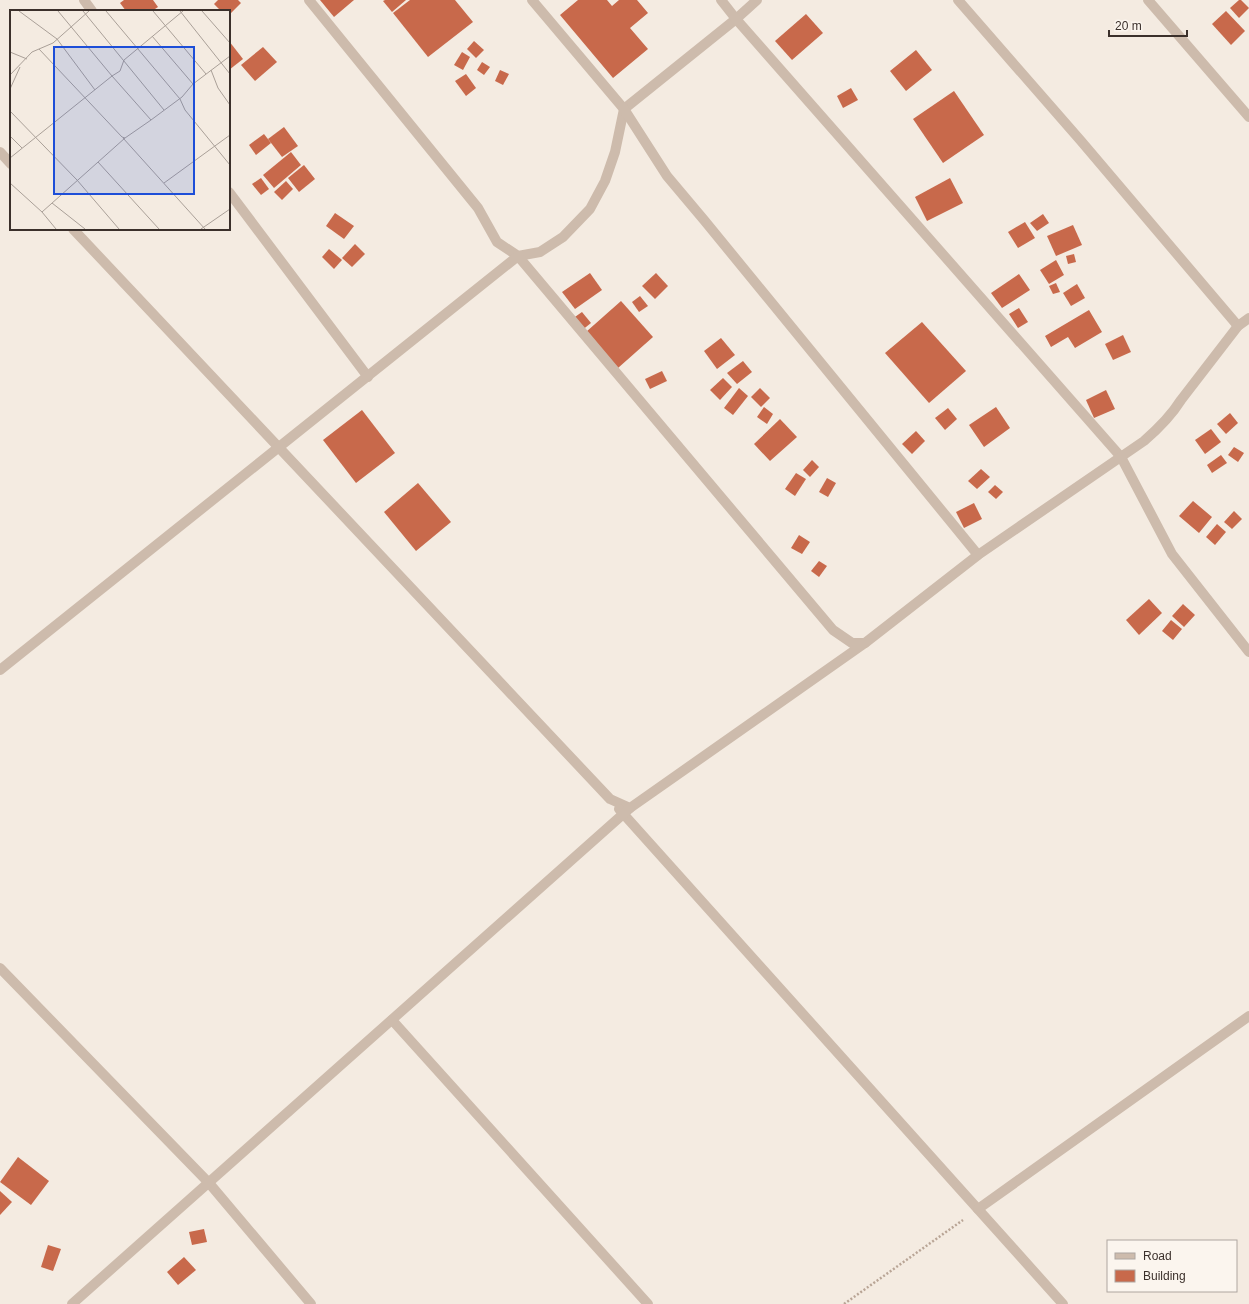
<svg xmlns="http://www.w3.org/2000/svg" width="1249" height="1304" font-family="Arial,sans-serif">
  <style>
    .building { fill: #c8694b }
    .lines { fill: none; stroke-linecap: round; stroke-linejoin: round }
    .path { stroke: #b9a596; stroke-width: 2.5; stroke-dasharray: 2 2; stroke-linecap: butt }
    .minor { stroke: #cdbbac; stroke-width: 10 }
    .inset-road { fill: none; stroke: #aaa098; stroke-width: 1 }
    .view { fill: #1d4ed8; fill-opacity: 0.15; stroke: #1d4ed8; stroke-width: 2 }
    .inset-edge { fill: none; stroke: #3b302b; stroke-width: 2 }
  </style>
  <rect width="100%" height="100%" fill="#f4ebe1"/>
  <!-- building -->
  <g class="building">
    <polygon points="124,0 153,0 158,7 152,11 126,11 120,3"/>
    <polygon points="218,0 238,0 241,3 229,15 229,11 221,11 214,4"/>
    <polygon points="320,0 354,0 334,17"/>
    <polygon points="385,0 406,0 392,12 383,1"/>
    <polygon points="410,0 455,0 473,22 428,57 393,13"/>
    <polygon points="578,0 607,0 612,6 619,0 637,0 648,13 630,28 648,49 613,78 560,15"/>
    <polygon points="1239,0 1241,0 1249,8 1239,18 1230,8"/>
    <polygon points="1226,11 1245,31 1231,45 1212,24"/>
    <polygon points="806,14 823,33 792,60 775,41"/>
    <polygon points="229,41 243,59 229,70"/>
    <polygon points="474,41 484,50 476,58 467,49"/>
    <polygon points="263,47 277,62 255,81 241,65"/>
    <polygon points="916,50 932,70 906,91 890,71"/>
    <polygon points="462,52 470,57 463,70 454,65"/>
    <polygon points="482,62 490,67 484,75 477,70"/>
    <polygon points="500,70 509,74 503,85 495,81"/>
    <polygon points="466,74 476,88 466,96 455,81"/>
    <polygon points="851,88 858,100 843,108 837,96"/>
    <polygon points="954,91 984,135 943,163 913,119"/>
    <polygon points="284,127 298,146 282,157 268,139"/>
    <polygon points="264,134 271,143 256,155 249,145"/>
    <polygon points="291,152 301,165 274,188 263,175"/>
    <polygon points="304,165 315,179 299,192 288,178"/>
    <polygon points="261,178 269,189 261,195 252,184"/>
    <polygon points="950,178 963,203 927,221 915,197"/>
    <polygon points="286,181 293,189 282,200 274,192"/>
    <polygon points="335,213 354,226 344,239 326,226"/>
    <polygon points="1043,214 1049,223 1037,231 1030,223"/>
    <polygon points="1025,222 1035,238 1018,248 1008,232"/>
    <polygon points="1073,225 1082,245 1056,256 1047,236"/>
    <polygon points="355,244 365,254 352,267 342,258"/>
    <polygon points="329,249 342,260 334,269 322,257"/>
    <polygon points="1074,254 1076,262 1068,264 1066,256"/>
    <polygon points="1056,260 1064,275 1049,284 1040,270"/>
    <polygon points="590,273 602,290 575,309 562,292"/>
    <polygon points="656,273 668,286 655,299 642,286"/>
    <polygon points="1019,274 1030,290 1002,308 991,293"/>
    <polygon points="1056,283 1060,292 1053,294 1049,286"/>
    <polygon points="1077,284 1085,298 1071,306 1063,293"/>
    <polygon points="640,296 648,306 639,312 632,302"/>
    <polygon points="621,301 653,337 618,368 586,332"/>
    <polygon points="1019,308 1028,322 1018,328 1009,314"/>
    <polygon points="1089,310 1102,332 1075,348 1068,337 1051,347 1045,336"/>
    <polygon points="582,312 591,323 581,331 572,319"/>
    <polygon points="922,322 966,371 929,403 885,353"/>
    <polygon points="1123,335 1131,352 1113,360 1105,344"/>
    <polygon points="721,338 735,355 717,369 704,351"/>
    <polygon points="743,361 752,372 737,384 727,373"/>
    <polygon points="662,371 667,381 650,389 645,379"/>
    <polygon points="723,378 732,387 720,400 710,390"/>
    <polygon points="739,388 748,396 733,415 724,408"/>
    <polygon points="760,388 770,398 761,407 751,397"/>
    <polygon points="1106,390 1115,409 1094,418 1086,400"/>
    <polygon points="764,407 773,414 767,424 757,417"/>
    <polygon points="996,407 1010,428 984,447 969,425"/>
    <polygon points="948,408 957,419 945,430 935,418"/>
    <polygon points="362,410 395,453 356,483 323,440"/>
    <polygon points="1230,413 1238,423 1226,434 1217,424"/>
    <polygon points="780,419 797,437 770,461 754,444"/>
    <polygon points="1211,429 1221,442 1205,454 1195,440"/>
    <polygon points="916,431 925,441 912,454 902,444"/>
    <polygon points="1234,447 1244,453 1238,462 1228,455"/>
    <polygon points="1221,455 1227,463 1212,473 1207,465"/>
    <polygon points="812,460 819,467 810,477 803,470"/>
    <polygon points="981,469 990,477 977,489 968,481"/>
    <polygon points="796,473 806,479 795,496 785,489"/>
    <polygon points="827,478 836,483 828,497 819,492"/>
    <polygon points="418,483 451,522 416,551 384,512"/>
    <polygon points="995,485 1003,492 996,499 988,492"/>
    <polygon points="1193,501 1212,517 1199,533 1179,516"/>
    <polygon points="974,503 982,519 964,528 956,512"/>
    <polygon points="1234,511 1242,519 1232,529 1224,522"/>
    <polygon points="1217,524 1226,532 1215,545 1206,537"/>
    <polygon points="799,535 810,542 802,554 791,548"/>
    <polygon points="819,561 827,566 819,577 811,571"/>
    <polygon points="1149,599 1162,613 1139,635 1126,620"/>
    <polygon points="1183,604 1195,615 1184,627 1172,616"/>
    <polygon points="1171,620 1182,629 1173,640 1162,631"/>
    <polygon points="18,1157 49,1181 31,1205 0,1182"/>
    <polygon points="0,1191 12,1202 0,1215"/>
    <polygon points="204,1229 207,1242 192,1245 189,1232"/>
    <polygon points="48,1245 61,1249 53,1271 41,1267"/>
    <polygon points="184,1257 196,1270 178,1285 167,1272"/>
  </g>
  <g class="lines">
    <!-- path -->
    <polyline class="path" points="844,1304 963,1220"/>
    <!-- minor -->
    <g class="minor">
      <polyline points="84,0 92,11"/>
      <polyline points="309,0 478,208 497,242 518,256 540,252 563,237 590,209 605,181 615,152 624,109 736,19 757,0"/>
      <polyline points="532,0 624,109 667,176 704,220 978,555"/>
      <polyline points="721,0 736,19 1121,457 1172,554 1249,652"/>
      <polyline points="958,0 1081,141 1238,326"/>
      <polyline points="1148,0 1249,117"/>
      <polyline points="0,152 11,164"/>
      <polyline points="229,192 368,377"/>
      <polyline points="73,229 610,799 630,808 865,643"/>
      <path d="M0,670L518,256L833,630L852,643H865L978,555L1144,441C1159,428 1171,416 1181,400L1238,326L1249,318"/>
      <polyline points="619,809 1063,1304"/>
      <polyline points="0,968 209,1183 311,1304"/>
      <polyline points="392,1020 648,1304"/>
      <polyline points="978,1209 1249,1016"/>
      <polyline points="72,1304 630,808"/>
    </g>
  </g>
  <!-- overview -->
  <g transform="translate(10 10)">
    <rect width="220" height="220" fill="#f4ebe1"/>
    <path class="inset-road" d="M9,1L47,29L85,80M48,1L102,66L110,61L114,50L173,1M73,1L154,100M96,1L170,89L175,100L220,155M143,1L196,64M170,1L220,64M192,1L220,33M142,26L183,74M29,39L112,127L115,128L141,110M0,42L17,49M201,60L208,78L220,95M0,65L22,42L43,33L79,1M0,79L10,57M0,101L67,170L109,219M0,126L12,138M113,128L195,219M0,148L102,66L141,110L172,87L183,74L220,46M88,152L149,219M0,173L32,202L46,219M154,173L220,125M42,193L75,219M32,202L115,128M191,219L220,199"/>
    <path class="view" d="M44,37H184V184H44Z"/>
    <rect width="220" height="220" class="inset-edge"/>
  </g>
  <!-- legend -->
  <rect x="1107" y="1240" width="130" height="52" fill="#fbf5ee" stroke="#aea6a0"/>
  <rect x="1115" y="1253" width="20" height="6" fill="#cdbbac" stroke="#aea6a0"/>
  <text x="1143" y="1260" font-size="12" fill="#3b302b">Road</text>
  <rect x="1115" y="1270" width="20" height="12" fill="#c8694b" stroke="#aea6a0"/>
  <text x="1143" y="1280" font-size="12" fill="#3b302b">Building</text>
  <!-- scale -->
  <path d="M1109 30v6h78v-6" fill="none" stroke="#3b302b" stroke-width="2"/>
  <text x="1115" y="30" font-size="12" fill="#3b302b" stroke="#fbf5ee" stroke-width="3" paint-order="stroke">20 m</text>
</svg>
